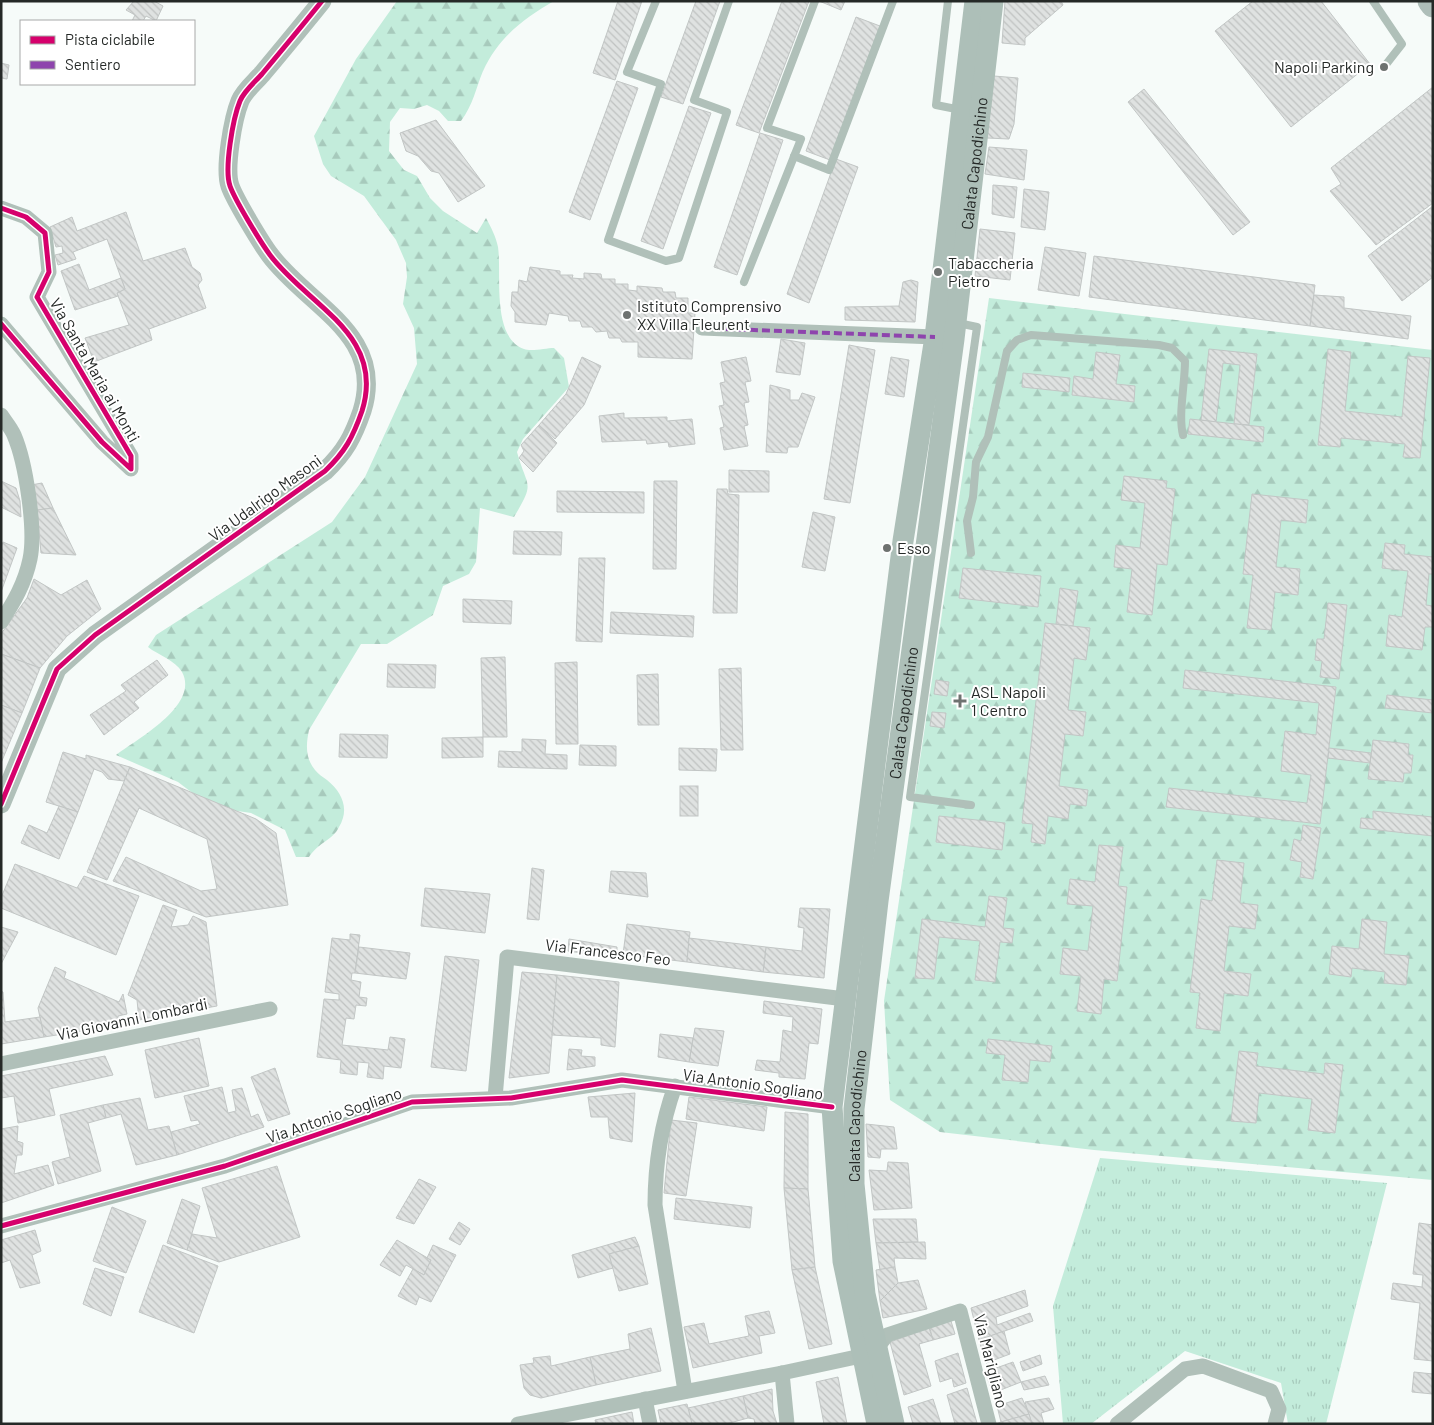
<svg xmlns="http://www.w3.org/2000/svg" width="1434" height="1425" font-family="Barlow,sans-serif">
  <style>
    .grass { fill: url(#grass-tufts) }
    .forest { fill: url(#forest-firs) }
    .building { fill: url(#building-back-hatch); stroke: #c2c6c5 }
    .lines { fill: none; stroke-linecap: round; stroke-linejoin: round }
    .service { stroke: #b0c0b9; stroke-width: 8 }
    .minor { stroke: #b0c0b9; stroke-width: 15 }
    .tertiary { stroke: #b0c0b9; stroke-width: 19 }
    .secondary { stroke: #adbfb8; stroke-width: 21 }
    .trunk { stroke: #aebeb9; stroke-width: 25 }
    .quiet { stroke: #8e44ad; stroke-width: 4; stroke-dasharray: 8 4; stroke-linecap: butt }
    .cycleway-casing { stroke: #fff; stroke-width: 8 }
    .cycleway { stroke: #d6006c; stroke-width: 5 }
    .poi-dot { fill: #6e7270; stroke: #fff; stroke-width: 2 }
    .labels { text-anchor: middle; stroke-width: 4; stroke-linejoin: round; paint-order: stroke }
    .poi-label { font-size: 16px; fill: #252927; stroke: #fff; text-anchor: start }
    .street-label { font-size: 16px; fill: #252927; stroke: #fff }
  </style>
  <defs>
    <pattern id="grass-tufts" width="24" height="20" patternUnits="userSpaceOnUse" patternTransform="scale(1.25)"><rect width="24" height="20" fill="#c3ecdb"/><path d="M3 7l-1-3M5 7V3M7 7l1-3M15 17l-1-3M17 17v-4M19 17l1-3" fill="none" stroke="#a7cabc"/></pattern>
    <pattern id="forest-firs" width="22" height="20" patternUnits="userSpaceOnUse" patternTransform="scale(1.25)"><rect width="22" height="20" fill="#c3ecdb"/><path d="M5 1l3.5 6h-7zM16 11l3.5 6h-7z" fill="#a7cabc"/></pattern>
    <pattern id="building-back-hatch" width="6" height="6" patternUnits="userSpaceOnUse" patternTransform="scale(1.25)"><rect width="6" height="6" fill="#dfe2e1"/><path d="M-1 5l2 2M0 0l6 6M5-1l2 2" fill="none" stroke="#bfc2c1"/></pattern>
  </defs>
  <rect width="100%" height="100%" fill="#f6fbf9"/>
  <!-- grass -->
  <polygon class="grass" points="1100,1158 1387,1183 1326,1424 1288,1424 1281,1383 1185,1351 1091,1424 1063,1424 1053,1306"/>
  <!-- forest -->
  <g class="forest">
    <path d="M397,1H554C524,18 498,38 483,71C476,88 473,105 461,121H448L439,111L427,105L414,109L400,108L390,122L389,151L404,170L417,176L430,198L443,211L477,233L486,218C491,227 496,237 498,247C502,274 491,337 524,349C531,352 546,348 554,348L564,358L569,387L523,439L517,452C527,489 536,480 514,517L480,508L476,562L469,574L443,586L433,615L387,644H361L309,730C306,744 305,758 315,770C318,774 323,777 327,780C342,792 350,809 339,827C333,840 319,842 309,857H296L285,830L251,813L224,809L199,798L178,782L116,755C137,739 200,705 182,672C175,660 158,655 148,647L156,635L332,522L365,477L417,364L414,328L403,304L407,277L406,263L396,240L364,196L331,176L323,164L314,136L356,59Z"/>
    <polygon points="989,298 1433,350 1433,1180 1094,1150 940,1132 890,1100 884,1001"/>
  </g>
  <!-- building -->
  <g class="building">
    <polygon points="134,1 154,1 163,6 156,21 146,16 143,21 132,21 135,15 126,10"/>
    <polygon points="618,1 642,1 615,80 593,73"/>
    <polygon points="696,1 720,1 683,104 661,97"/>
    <polygon points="782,1 809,1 759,133 736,125"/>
    <polygon points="819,1 845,1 841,10"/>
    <polygon points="1005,1 1061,1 1063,5 1025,38 1025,45 1002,43"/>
    <polygon points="1253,1 1321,1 1370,64 1291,127 1215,31"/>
    <polygon points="856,17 880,26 830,160 806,151"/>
    <polygon points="1,63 9,65 7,79 1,78"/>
    <polygon points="994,76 1018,78 1014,124 1009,139 987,138"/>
    <polygon points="617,81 638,88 590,220 569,212"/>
    <polygon points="1433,87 1433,203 1376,245 1330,191 1341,184 1331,168"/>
    <polygon points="1144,89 1250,222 1233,235 1128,102"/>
    <polygon points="689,106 711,113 663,249 641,241"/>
    <polygon points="436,120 485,186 458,202 439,173 431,171 418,156 406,151 400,133"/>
    <polygon points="760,133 783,140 737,275 714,267"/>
    <polygon points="989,147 1027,150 1024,180 985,174"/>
    <polygon points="836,159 858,167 809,303 787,294"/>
    <polygon points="993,185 1017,187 1014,218 992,214"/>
    <polygon points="1024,189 1049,192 1045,230 1021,227"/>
    <polygon points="1433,206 1433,277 1402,301 1368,256"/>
    <polygon points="126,212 143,261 185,248 192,267 200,273 202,280 198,285 206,308 149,329 152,340 94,362 85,338 129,325 117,293 125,289 107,239 73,252 76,259 58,265 55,255 63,253 62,246 56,247 50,227 72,217 77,231"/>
    <polygon points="980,229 1015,233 1010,280 975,276"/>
    <polygon points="1045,247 1086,253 1079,296 1038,290"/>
    <polygon points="1094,256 1315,285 1310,326 1089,297"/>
    <polygon points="79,264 89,290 121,278 125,289 117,293 118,296 75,310 61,271"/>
    <polygon points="530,267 560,271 560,275 573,275 572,278 584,279 584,273 601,274 602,279 615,279 615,284 628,284 628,290 637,291 637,286 662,288 663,292 675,292 676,298 688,298 688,313 695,313 692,359 638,357 638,342 622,342 620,338 609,338 607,331 596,332 592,327 582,327 580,321 569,321 568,316 549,313 546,325 515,322 515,312 511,306 512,292 518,292 519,280 527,282"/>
    <polygon points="911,280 918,282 915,322 845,320 845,307 899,306 903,282"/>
    <polygon points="1314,295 1344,297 1344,308 1411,316 1408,339 1310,326"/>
    <polygon points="781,339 805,343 800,375 776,372"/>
    <polygon points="849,345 875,350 850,503 824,499"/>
    <polygon points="1209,349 1257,354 1249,425 1234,424 1240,365 1223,363 1216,422 1201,420"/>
    <polygon points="1328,349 1351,352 1345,411 1402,417 1408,356 1430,358 1420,458 1403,457 1405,444 1341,438 1340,447 1318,445"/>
    <polygon points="1096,352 1120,355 1116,384 1135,386 1134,402 1072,395 1074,376 1093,379"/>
    <polygon points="582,357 601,366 584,405 555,439 539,425 566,394"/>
    <polygon points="746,357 751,381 745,382 749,402 744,403 748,425 744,426 748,446 724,450 720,428 724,427 719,406 724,405 720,383 725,382 721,362"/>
    <polygon points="891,357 909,360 904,397 885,394"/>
    <polygon points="1023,373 1070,378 1069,392 1022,387"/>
    <polygon points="770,385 790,390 790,400 799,400 802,393 815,397 798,447 788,447 787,453 766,452"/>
    <polygon points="624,413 624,418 667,417 667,421 692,419 695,444 669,447 668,442 647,444 646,440 602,442 599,416"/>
    <polygon points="1190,419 1264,427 1263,442 1188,434"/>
    <polygon points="539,425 557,443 533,472 519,458 524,451 521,445"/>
    <polygon points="729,470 769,471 769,492 729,492"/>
    <polygon points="1124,476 1167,481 1166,488 1175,489 1167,565 1157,564 1152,615 1127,612 1132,569 1114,567 1116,545 1140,548 1145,503 1121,500"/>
    <polygon points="1,481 16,488 20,501 21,517 1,507"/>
    <polygon points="654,481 677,481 676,569 653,569"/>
    <polygon points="42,483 53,508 37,510 31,485"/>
    <polygon points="717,489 727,489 728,494 739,495 737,613 713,613"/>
    <polygon points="557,491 644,492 644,513 557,512"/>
    <polygon points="1252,494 1308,500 1306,523 1281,520 1276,567 1300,569 1298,595 1275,592 1271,630 1247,628 1253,575 1243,574"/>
    <polygon points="53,508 76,555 41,553 37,510"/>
    <polygon points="813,512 835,517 825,571 802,567"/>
    <polygon points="514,531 562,532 561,555 513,554"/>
    <polygon points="3,542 17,548 1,592 1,547"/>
    <polygon points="1385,543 1405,545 1404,554 1433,557 1433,574 1429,574 1426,605 1433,606 1433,627 1425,627 1422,650 1386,646 1389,615 1402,617 1408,571 1382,568"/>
    <polygon points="579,558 605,558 602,642 576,641"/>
    <polygon points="963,568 1041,576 1038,607 959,598"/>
    <polygon points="34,579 61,595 87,580 101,609 67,636 40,668 1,654 1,634 27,598"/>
    <polygon points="1060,588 1078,591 1073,626 1056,624"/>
    <polygon points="463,599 512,601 511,624 463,622"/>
    <polygon points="1328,603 1347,605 1339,679 1320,677 1322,661 1315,660 1317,639 1324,639"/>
    <polygon points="611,612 694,616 693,637 610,633"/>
    <polygon points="1045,623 1090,628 1086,660 1074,658 1068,710 1086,712 1083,736 1065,734 1059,786 1088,790 1086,806 1070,804 1068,819 1048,816 1045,844 1031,842 1033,824 1022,823"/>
    <polygon points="1,654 40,668 22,713 1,705"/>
    <polygon points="505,657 507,737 483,737 481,658"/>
    <polygon points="157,660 168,675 134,702 139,708 104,735 90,715 126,691 121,685"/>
    <polygon points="577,662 578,744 556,744 555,663"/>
    <polygon points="388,664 436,665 435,688 387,687"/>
    <polygon points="741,668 743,750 721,750 719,669"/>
    <polygon points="1185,670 1336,687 1320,824 1166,807 1169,788 1307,803 1311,775 1281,771 1285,731 1316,735 1319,703 1183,688"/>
    <polygon points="658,674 659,725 638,725 637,675"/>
    <polygon points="936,680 949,682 947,696 934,694"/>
    <polygon points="1387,695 1433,700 1433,713 1385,708"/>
    <polygon points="1,705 22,713 1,763"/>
    <polygon points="932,712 946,713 944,728 930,726"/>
    <polygon points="340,734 388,735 387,758 339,757"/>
    <polygon points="483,737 483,757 442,758 442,738"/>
    <polygon points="522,739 546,740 545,754 567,755 567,769 498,767 499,751 522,752"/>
    <polygon points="1373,740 1409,744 1408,755 1413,755 1411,773 1404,773 1403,782 1368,779"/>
    <polygon points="580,745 616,746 616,766 579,765"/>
    <polygon points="679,748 717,749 716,771 679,770"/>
    <polygon points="1329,748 1371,753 1370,763 1328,758"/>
    <polygon points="63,752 86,759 86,755 130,767 124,781 108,779 102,772 94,769 78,812 46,802"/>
    <polygon points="130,767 256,819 276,833 288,905 206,917 113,881 126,857 201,891 217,889 207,839 139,808 107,880 87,872"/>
    <rect x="680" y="786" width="18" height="30"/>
    <polygon points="59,806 78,812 59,859 21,843 29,825 47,833"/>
    <polygon points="1373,811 1433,817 1433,836 1360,828 1361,818 1373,819"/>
    <polygon points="939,816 1005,823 1002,850 936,842"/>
    <polygon points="1303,825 1321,828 1313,879 1300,877 1302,862 1290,860 1294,839 1301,841"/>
    <polygon points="1099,845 1123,847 1118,886 1127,887 1117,981 1104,979 1101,1014 1077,1011 1081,976 1060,974 1063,948 1088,951 1093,906 1067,904 1070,879 1095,882"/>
    <polygon points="1217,860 1244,863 1240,903 1258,905 1255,929 1229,926 1224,971 1251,974 1248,996 1224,993 1220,1031 1196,1028 1200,993 1190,992 1201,899 1212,901"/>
    <polygon points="15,864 77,888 84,876 139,896 116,955 1,908 1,898"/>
    <polygon points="532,868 544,870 539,920 527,919"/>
    <polygon points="611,871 646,873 648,897 609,892"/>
    <polygon points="425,888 490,894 485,933 421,926"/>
    <polygon points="989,896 1007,898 1003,928 1014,929 1012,943 1000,942 995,982 975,980 980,941 939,937 934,979 915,978 922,919 985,927"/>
    <polygon points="163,905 177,910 171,927 188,925 193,916 206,922 217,1006 139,1020 137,1000 128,995"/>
    <polygon points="800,908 830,909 824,978 763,972 766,947 802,951 804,928 798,927"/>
    <polygon points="1362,919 1387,922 1384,954 1409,956 1406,985 1384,983 1385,972 1352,968 1351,977 1329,974 1332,946 1359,949"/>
    <polygon points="627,924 690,932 687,962 623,954"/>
    <polygon points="1,927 18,932 1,964"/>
    <polygon points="350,934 360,935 355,973 352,973 351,980 361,982 359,997 367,998 366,1006 356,1005 354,1019 346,1018 342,1045 388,1050 390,1037 405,1039 401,1068 384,1066 383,1079 367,1077 369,1063 358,1062 357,1075 340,1073 341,1060 317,1057 324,999 339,1000 339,994 325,992 332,938 350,940"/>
    <polygon points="689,938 766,947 763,972 687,962"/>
    <polygon points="569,939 617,947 617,958 568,951"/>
    <polygon points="359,947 410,953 406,979 355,973"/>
    <polygon points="445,956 479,960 466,1071 431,1067"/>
    <polygon points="55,967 66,972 64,978 119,1002 123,994 127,1014 118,1016 119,1025 44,1037 38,1008"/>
    <polygon points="522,972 557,975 549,1073 509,1078"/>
    <polygon points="557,975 619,982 615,1047 601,1045 601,1038 552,1035"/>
    <polygon points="1,991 3,992 5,1022 40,1017 44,1037 1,1044"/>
    <polygon points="764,1001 822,1009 818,1044 809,1043 805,1079 779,1077 779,1073 755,1070 757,1060 780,1062 783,1030 792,1032 793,1017 763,1013"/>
    <polygon points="695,1028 724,1031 718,1066 689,1062"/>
    <polygon points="660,1034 693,1038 689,1062 658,1057"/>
    <polygon points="199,1038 209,1086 155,1098 145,1050"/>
    <polygon points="988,1039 1052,1046 1050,1062 1030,1060 1028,1082 1002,1080 1005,1055 986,1053"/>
    <polygon points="569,1049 582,1050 581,1056 595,1057 595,1066 567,1070"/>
    <polygon points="1239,1051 1258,1053 1256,1066 1324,1074 1325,1063 1343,1065 1335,1133 1308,1130 1312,1099 1259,1093 1256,1123 1231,1121"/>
    <polygon points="105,1056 113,1075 49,1089 55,1115 18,1123 14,1096 1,1098 1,1076"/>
    <polygon points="275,1068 290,1114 268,1121 251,1077"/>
    <polygon points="222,1087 228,1113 236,1111 232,1090 242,1088 251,1117 258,1114 264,1127 177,1155 171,1132 200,1124 198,1120 191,1121 184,1096"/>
    <polygon points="635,1093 632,1142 610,1138 608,1117 591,1117 588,1097"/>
    <polygon points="689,1097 767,1107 764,1131 686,1119"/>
    <polygon points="140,1098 148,1130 169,1126 177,1155 136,1165 121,1114 106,1118 103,1105"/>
    <polygon points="103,1105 106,1118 88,1123 101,1171 58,1184 52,1162 70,1157 60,1115"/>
    <polygon points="785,1112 808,1114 808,1189 784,1188"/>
    <polygon points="671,1120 697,1123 686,1196 664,1193"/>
    <polygon points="866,1124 894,1127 897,1149 881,1149 880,1158 868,1157"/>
    <polygon points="18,1126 17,1141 23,1143 22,1155 17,1155 14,1174 48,1165 54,1185 1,1203 1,1129"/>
    <polygon points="888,1162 908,1163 912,1208 874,1210 869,1170 887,1171"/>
    <polygon points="277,1166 300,1237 219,1262 187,1250 192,1234 217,1238 202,1188"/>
    <polygon points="419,1179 436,1187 414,1224 396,1218"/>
    <polygon points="784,1188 808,1189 815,1267 792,1270"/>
    <polygon points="676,1198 752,1207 750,1228 674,1219"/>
    <polygon points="182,1199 200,1206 187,1250 167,1243"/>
    <polygon points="112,1207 146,1221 126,1273 93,1261"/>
    <polygon points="873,1219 916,1219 918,1242 876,1243"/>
    <polygon points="459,1222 470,1229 460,1245 449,1239"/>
    <polygon points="1419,1223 1433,1225 1433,1361 1414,1359 1420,1303 1391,1299 1393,1283 1422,1287 1423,1275 1413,1274"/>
    <polygon points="35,1230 41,1251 32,1255 40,1283 20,1288 10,1260 1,1263 1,1240"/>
    <polygon points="635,1237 639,1246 609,1254 613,1268 578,1278 572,1255"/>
    <polygon points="397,1240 431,1260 424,1275 406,1265 400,1276 380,1265"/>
    <polygon points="925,1242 926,1259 894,1258 895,1267 880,1270 876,1243"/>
    <polygon points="163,1245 218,1266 194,1333 139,1312"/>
    <polygon points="433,1245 456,1255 431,1302 419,1297 416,1305 398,1296 413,1269 424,1275 431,1260 427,1258"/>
    <polygon points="639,1246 648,1284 619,1291 609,1254"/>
    <polygon points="815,1267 832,1344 809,1349 792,1270"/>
    <polygon points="895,1267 898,1283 880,1301 876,1270"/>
    <polygon points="95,1268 124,1277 111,1316 83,1304"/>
    <polygon points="918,1280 927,1309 883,1318 880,1301 898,1283"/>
    <polygon points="1025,1290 1028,1306 996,1317 997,1325 1030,1313 1033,1321 979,1340 971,1308"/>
    <polygon points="769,1311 775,1333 759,1336 762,1353 693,1368 684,1327 704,1323 709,1344 749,1336 745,1316"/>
    <polygon points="950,1318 955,1334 933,1340 929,1325"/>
    <polygon points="651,1328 661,1371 596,1385 590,1357 630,1349 628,1334"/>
    <polygon points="929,1328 933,1340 919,1344 931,1386 904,1395 890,1342"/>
    <polygon points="1004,1331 1010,1354 986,1363 979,1340"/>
    <polygon points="958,1353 966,1383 954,1387 952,1378 940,1382 935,1361"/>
    <polygon points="1040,1355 1042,1364 1023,1371 1020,1362"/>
    <polygon points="550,1356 551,1366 590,1357 596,1385 541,1398 530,1395 524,1388 520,1365 534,1363 533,1358"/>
    <polygon points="1013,1362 1021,1382 993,1393 985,1372"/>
    <polygon points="1414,1372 1433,1374 1433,1394 1412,1392"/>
    <polygon points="1045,1376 1049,1385 1024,1390 1021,1382"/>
    <polygon points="838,1377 847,1424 824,1424 816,1382"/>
    <polygon points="967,1388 977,1423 955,1424 947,1395"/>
    <polygon points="772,1389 773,1411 777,1424 755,1424 754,1419 748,1418 743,1396"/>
    <polygon points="743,1396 748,1418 726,1424 692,1424 688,1408"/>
    <polygon points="1022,1398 1029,1414 1001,1422 997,1406"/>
    <polygon points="1049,1398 1054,1409 1041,1413 1044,1424 1032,1424 1025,1402"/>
    <polygon points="933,1399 941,1424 913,1424 908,1407"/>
    <polygon points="687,1404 692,1424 661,1424 658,1410"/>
    <polygon points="632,1412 634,1424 596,1424 595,1420"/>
    <polygon points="1029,1414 1032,1424 996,1424 1001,1422"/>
  </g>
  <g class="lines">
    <!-- service -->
    <g class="service">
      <polyline points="656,1 627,72 661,84 608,240 666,261 679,258 727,112 694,100 729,1"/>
      <polyline points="948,1 936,105 961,110"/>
      <polyline points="1373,1 1402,44 1384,67"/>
      <polyline points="794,156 829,170 893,1"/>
      <polyline points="744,282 801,139 767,128 815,1"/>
      <polyline points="958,323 977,327 910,797 971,805"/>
      <path d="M971,553L967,521L973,497L976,462L988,437L1007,351L1017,340L1031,335L1159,345L1172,348L1185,361C1185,384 1178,415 1183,435"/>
    </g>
    <!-- minor -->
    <g class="minor">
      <polyline points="1,208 26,217 45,233 49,272 37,297 131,456 131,469 102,442 1,324"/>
      <polyline points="702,328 935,337"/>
      <path d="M1,415C5,421 11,428 14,435C26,463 36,530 30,559C25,583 14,602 1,622"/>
      <polyline points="1,1064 270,1009"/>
      <path d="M675,1086C661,1125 655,1163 655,1205L685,1391"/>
      <polyline points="495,1098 507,957 845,999"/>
      <polyline points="1,1226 225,1166 412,1102 511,1098 622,1080 832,1107"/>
      <polyline points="877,1348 887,1335 960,1311 989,1424"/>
      <polyline points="782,1373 787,1424"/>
      <polyline points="645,1399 650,1424"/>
      <polyline points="518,1424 782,1373 861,1356"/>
      <polyline points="1117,1424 1185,1369 1203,1366 1271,1391 1279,1409 1275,1424"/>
    </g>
    <!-- tertiary -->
    <path class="tertiary" d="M1,804L57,669L95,635L325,471C345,452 353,437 362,411C386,334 308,306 270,255C261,243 235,200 230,186C224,169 233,118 240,101C244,91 255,82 262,74C282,50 302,26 322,1"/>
    <!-- secondary -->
    <g class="secondary">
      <polyline points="877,1424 843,1261 832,1107 903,541 935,337 975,1"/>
      <path id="s1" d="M894,1424L865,1294L854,1184V1109L878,901L954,339L993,1"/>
    </g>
    <!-- trunk -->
    <polyline class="trunk" points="1430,1 1433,5"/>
    <!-- quiet -->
    <polyline class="quiet" points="702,328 935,337"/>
    <defs>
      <g id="cycleway">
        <polyline points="1,208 26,217 45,233 49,272 37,297 131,456 131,469 102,442 1,324"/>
        <path d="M1,804L57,669L95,635L325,471C345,452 353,437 362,411C386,334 308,306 270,255C261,243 235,200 230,186C224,169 233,118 240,101C244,91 255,82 262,74C282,50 302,26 322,1"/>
        <polyline points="1,1226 225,1166 412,1102 511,1098 622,1080 832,1107"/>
      </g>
    </defs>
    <!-- cycleway casing -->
    <use href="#cycleway" class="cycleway-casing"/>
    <!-- cycleway -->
    <use href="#cycleway" class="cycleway"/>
  </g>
  <!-- markers -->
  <g class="poi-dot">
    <circle cx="1384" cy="67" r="5"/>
    <circle cx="938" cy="272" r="5"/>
    <circle cx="627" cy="315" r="5"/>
    <circle cx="887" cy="548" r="5"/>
    <path d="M957.5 693.5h5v5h5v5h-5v5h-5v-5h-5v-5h5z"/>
  </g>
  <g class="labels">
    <!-- poi labels -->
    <g class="poi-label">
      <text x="1374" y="73" text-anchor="end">Napoli Parking</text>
      <text x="948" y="269">Tabaccheria<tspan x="948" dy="18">Pietro</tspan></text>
      <text x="637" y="312">Istituto Comprensivo<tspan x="637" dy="18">XX Villa Fleurent</tspan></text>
      <text x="897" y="554">Esso</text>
      <text x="971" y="698">ASL Napoli<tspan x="971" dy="18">1 Centro</tspan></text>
    </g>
    <!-- street labels -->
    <g class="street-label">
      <text dy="6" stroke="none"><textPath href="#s1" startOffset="1272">Calata Capodichino</textPath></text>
      <text transform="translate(95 370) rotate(60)" y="6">Via Santa Maria ai Monti</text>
      <text transform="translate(265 498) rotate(-36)" y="6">Via Udalrigo Masoni</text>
      <text dy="6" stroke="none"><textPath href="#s1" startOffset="718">Calata Capodichino</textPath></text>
      <text transform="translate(608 952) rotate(7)" y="6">Via Francesco Feo</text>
      <text transform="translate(132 1019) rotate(-12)" y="6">Via Giovanni Lombardi</text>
      <text transform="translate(753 1084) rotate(8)" y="6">Via Antonio Sogliano</text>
      <text transform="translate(334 1115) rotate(-19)" y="6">Via Antonio Sogliano</text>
      <text dy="6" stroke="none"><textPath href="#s1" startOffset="312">Calata Capodichino</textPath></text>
      <text transform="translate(991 1361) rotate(76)" y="6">Via Marigliano</text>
    </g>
  </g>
  <!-- border -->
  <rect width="1434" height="1425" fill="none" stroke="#252927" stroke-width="5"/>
  <!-- legend -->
  <rect x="20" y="20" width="175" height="65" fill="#ffffff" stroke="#a8a9a9"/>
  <rect x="30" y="36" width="25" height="8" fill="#d6006c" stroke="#a8a9a9"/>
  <text x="65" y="45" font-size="15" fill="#252927">Pista ciclabile</text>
  <rect x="30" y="61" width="25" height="8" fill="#8e44ad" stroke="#a8a9a9"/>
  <text x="65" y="70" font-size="15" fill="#252927">Sentiero</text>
</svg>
